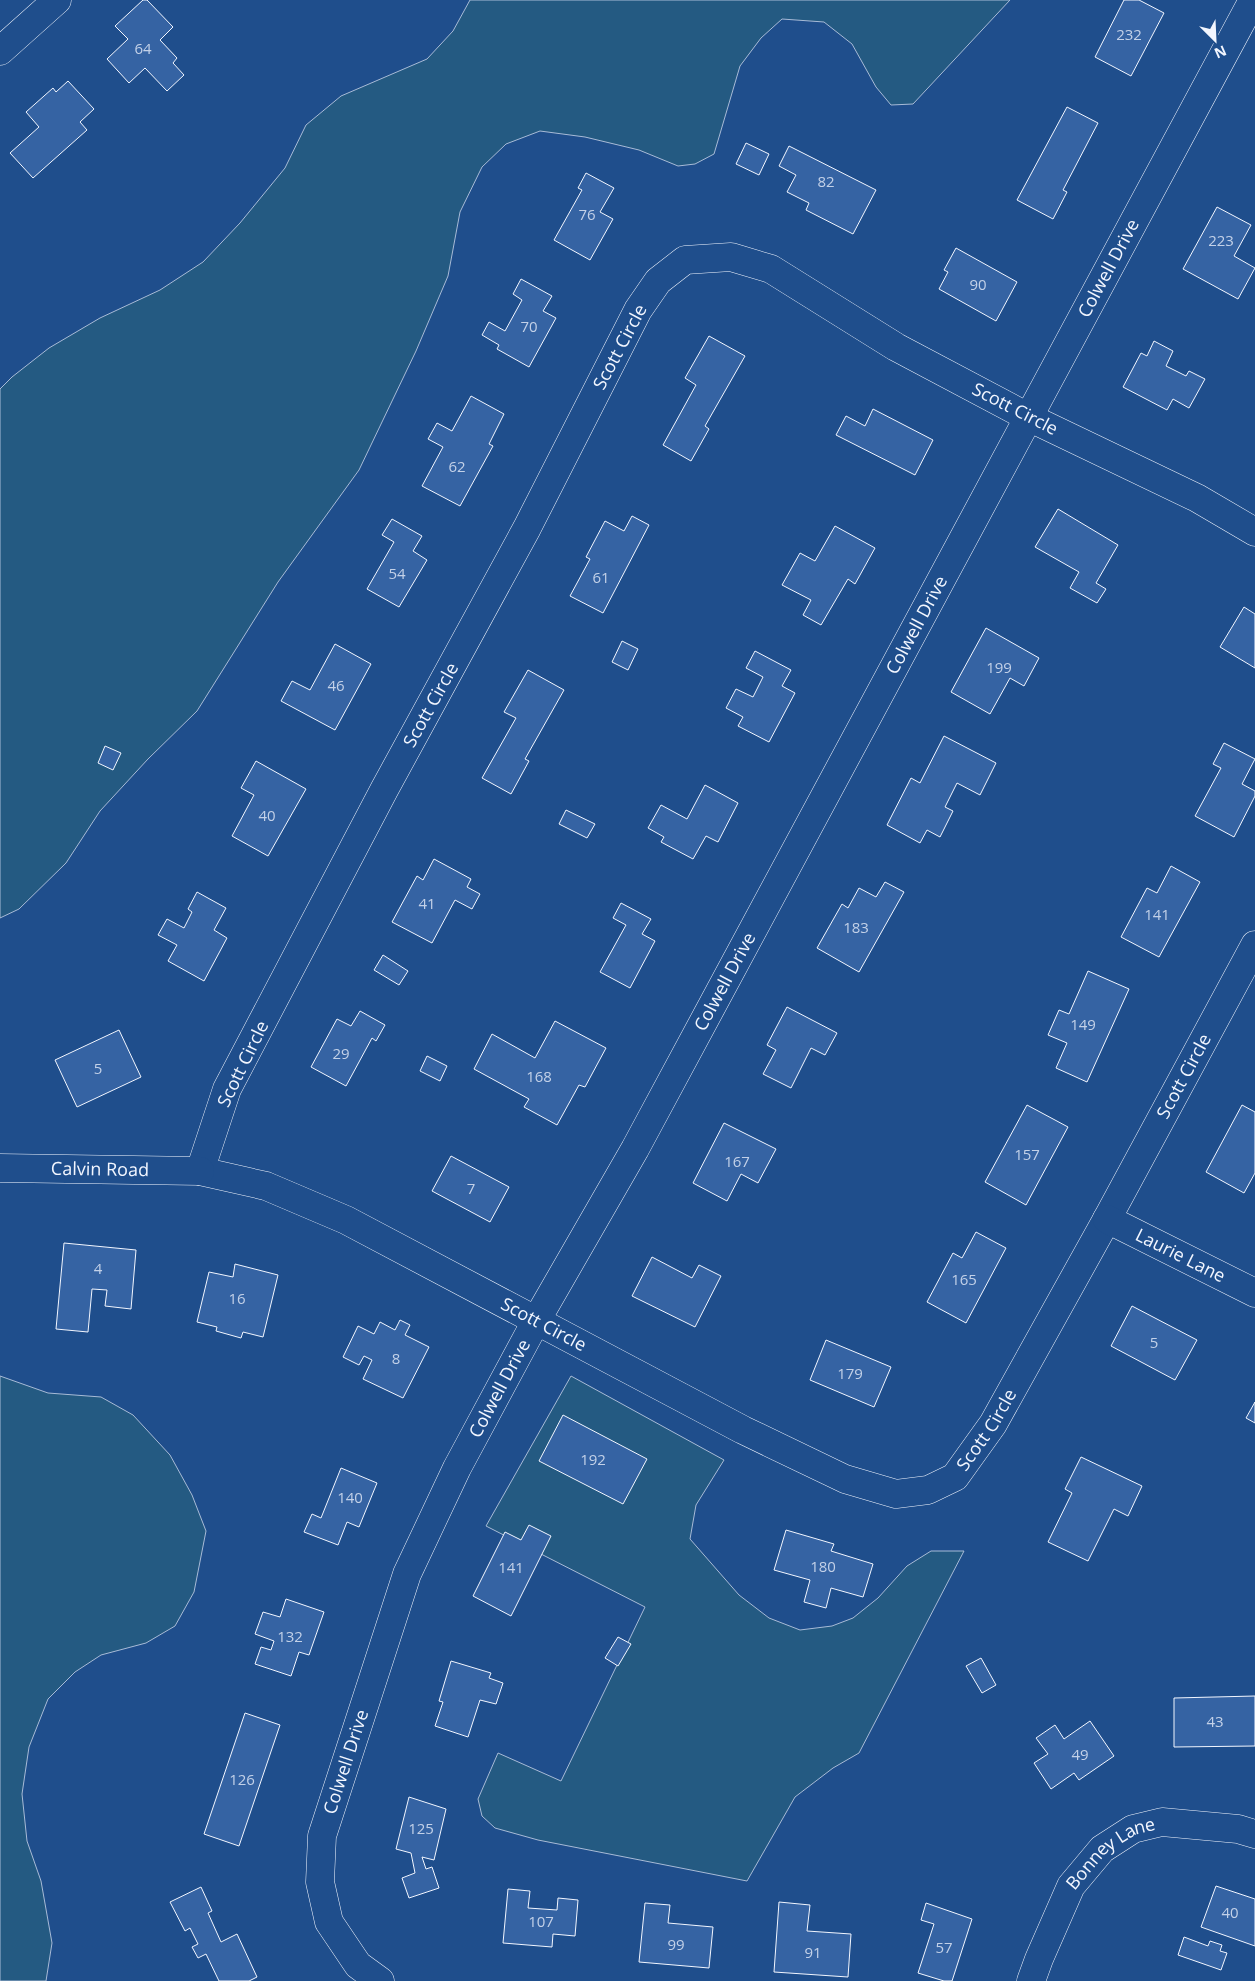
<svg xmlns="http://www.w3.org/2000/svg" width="1255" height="1981" font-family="'Open Sans',sans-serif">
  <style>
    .green { fill: #245a82; stroke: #a8bbd7 }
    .building { fill: #3563a3; stroke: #f2f6ff }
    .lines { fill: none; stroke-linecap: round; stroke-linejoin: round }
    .minor-casing { stroke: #f2f6ff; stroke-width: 29 }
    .minor { stroke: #1f4e8c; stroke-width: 28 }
    .labels { text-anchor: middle; stroke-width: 4; stroke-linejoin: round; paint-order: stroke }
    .number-label { font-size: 15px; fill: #c3d1e8 }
    .street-label { font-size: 18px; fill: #f2f6ff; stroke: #1f4e8c }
  </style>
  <rect width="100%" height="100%" fill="#1f4e8c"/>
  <!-- green -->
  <g class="green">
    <polygon points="470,0 1010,0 913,104 891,105 876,87 852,44 824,22 782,19 761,38 740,66 714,154 695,164 678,166 639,150 585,137 540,131 506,144 482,167 460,212 448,276 416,351 359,470 278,582 197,711 148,759 100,811 66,863 19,909 0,918 0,389 12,377 49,348 100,318 160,290 203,262 240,223 285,168 306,125 341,96 427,59 453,31"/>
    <polygon points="0,1376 48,1393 101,1397 133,1415 170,1455 192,1495 206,1531 194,1592 175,1626 146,1643 101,1655 75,1672 48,1699 29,1747 22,1794 27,1841 41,1881 52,1943 46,1981 0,1981"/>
    <polygon points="571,1376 724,1460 696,1505 690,1539 739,1595 769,1618 800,1630 832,1626 853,1618 878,1598 907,1566 931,1551 964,1551 859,1753 833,1768 795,1797 747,1881 538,1840 495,1828 482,1816 478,1799 498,1753 561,1781 645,1607 486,1526"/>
  </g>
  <!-- building -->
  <g class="building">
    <polygon points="143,0 147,0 173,27 160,40 177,58 173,63 184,75 167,91 145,68 129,83 107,59 128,39 115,26"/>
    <polygon points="1124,0 1139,0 1164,13 1131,76 1095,57"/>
    <polygon points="68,81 94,109 80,122 87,130 33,178 10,153 39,127 26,112 53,88 56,92"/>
    <polygon points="1067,107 1098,123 1063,190 1067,192 1053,219 1017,200"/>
    <polygon points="746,143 769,154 759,175 736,164"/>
    <polygon points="789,146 876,190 853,234 806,210 809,203 787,192 796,175 779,166"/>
    <polygon points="586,173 614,188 600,212 613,219 590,260 554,240 582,190 578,188"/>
    <polygon points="1217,207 1251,225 1234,256 1255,268 1238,299 1183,269"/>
    <polygon points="956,248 1017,282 996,321 939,289 948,272 944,270"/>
    <polygon points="521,279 552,296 543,311 556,318 529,367 497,349 499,345 482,335 489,322 505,331 522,300 513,294"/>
    <polygon points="709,336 745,356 705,426 709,429 691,461 663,445 696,385 685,378"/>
    <polygon points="1154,341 1173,351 1166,366 1186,376 1189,371 1205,379 1189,408 1173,399 1167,410 1123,387 1141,353 1147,356"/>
    <polygon points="471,396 504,414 489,444 493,446 460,506 422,486 443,447 428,439 437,423 452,431"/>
    <polygon points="873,409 933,440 915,475 836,435 846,416 865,426"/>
    <polygon points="1058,509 1118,545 1096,583 1106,589 1097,603 1070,588 1079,572 1035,547"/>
    <polygon points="632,516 649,525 603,613 570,596 590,559 586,557 605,521 624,531"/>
    <polygon points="392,519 422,536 413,551 427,560 399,607 367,589 394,542 382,535"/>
    <polygon points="835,526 875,548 855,584 848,579 821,625 803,615 811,600 782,585 800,553 815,561"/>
    <polygon points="1244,607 1255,614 1255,668 1220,647"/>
    <polygon points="986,628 1039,658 1024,686 1010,678 990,714 951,692"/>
    <polygon points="622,641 638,649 628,670 612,662"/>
    <polygon points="335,644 371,664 335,730 281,701 292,681 310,690"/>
    <polygon points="755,651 791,670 782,686 795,693 769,742 738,726 743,717 726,708 736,689 753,697 763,677 746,668"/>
    <polygon points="528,670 564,690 525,759 529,761 511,794 482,778 516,718 504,712"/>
    <polygon points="944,736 996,763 980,795 957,783 945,807 953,811 940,837 927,830 920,843 887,825 911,778 920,783"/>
    <polygon points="1224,743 1255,759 1242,784 1255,791 1255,796 1234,837 1195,816 1221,768 1213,764"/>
    <polygon points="105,746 121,753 113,770 98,763"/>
    <polygon points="256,761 306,789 268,856 232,836 254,795 241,788"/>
    <polygon points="705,785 738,803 718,842 706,836 693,859 661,842 664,837 648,828 661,805 687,819"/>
    <polygon points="566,810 595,824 587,838 559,824"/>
    <polygon points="434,859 471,879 467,887 480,894 472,909 455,900 432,943 392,922 417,876 423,880"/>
    <polygon points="1171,866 1200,882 1159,957 1121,937 1147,888 1157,893"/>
    <polygon points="885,882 904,892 859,972 817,948 842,904 848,908 859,888 876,897"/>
    <polygon points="197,892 226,908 214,930 227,938 204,981 168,961 177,945 158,935 167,919 184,928 192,912 188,909"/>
    <polygon points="621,903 651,919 642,934 655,941 630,988 600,972 626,925 613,918"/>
    <polygon points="383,955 408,971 399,985 374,970"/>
    <polygon points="1088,971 1129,989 1087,1082 1056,1068 1067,1043 1048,1035 1059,1010 1069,1014"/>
    <polygon points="787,1007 837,1033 825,1055 811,1048 791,1088 763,1074 776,1050 767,1045"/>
    <polygon points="360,1011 385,1025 376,1041 372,1038 346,1086 311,1067 337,1019 351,1026"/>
    <polygon points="555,1021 606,1048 585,1087 579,1085 557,1125 524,1107 529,1099 474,1069 492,1034 535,1058"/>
    <polygon points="119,1030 141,1077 77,1107 55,1060"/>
    <polygon points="427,1056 447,1066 440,1081 420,1071"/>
    <polygon points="1027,1105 1068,1127 1026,1205 985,1182"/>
    <polygon points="1242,1105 1255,1112 1255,1173 1244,1193 1206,1172"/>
    <polygon points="724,1123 776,1149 758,1183 741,1174 727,1201 693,1183"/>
    <polygon points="451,1156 509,1187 490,1222 432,1191"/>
    <polygon points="976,1232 1006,1248 966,1323 927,1302 953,1253 962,1258"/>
    <polygon points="64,1243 136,1250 131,1309 105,1306 107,1290 92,1289 88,1332 56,1329"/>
    <polygon points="652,1257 692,1278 699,1265 721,1276 695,1327 632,1296"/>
    <polygon points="235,1264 278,1275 263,1337 243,1332 241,1338 216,1331 217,1327 197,1322 209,1272 233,1277"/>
    <polygon points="1132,1306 1197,1340 1175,1380 1111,1346"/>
    <polygon points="400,1320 410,1325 405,1335 429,1347 403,1398 363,1379 372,1360 364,1356 359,1365 343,1357 358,1326 374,1334 380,1322 395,1330"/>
    <polygon points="826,1340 891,1367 874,1407 810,1380"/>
    <polygon points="1255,1402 1255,1423 1246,1418"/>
    <polygon points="563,1415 647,1459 623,1504 539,1461"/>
    <polygon points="1081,1457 1142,1486 1128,1516 1114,1509 1088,1561 1048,1542 1072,1493 1065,1489"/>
    <polygon points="341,1468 377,1483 359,1527 347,1522 338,1545 304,1532 312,1514 321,1518"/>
    <polygon points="529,1525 551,1536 511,1616 473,1596 505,1532 521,1540"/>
    <polygon points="786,1530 834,1544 831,1551 873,1564 863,1597 831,1588 826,1608 804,1602 810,1580 774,1570"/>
    <polygon points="286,1599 324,1612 309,1655 299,1652 291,1676 255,1664 261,1647 271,1650 274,1641 255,1634 263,1612 280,1617"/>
    <polygon points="618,1637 631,1644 618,1666 605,1658"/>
    <polygon points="981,1658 996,1685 982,1693 966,1666"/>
    <polygon points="451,1661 491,1673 489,1678 503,1683 496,1704 480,1700 468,1737 435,1726 443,1702 439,1701"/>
    <polygon points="1255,1696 1255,1746 1174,1747 1174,1698"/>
    <polygon points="245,1713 280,1725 239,1846 204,1834"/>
    <polygon points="1090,1721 1114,1756 1079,1780 1074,1773 1051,1789 1034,1763 1048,1754 1036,1738 1055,1725 1064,1739"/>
    <polygon points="409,1797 446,1809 434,1860 422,1857 426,1869 432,1867 439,1888 409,1898 402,1878 415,1873 411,1853 396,1849"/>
    <polygon points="1216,1886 1255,1899 1255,1946 1201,1927"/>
    <polygon points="201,1887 212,1911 208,1913 221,1942 237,1934 257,1977 249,1981 219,1981 206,1954 198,1958 192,1947 198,1944 190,1928 185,1931 170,1902"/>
    <polygon points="508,1889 530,1891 528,1908 557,1910 558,1898 578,1900 575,1936 553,1934 552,1947 503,1943"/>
    <polygon points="779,1902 810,1905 807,1931 851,1934 848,1977 774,1972"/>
    <polygon points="645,1903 670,1905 668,1923 713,1927 709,1968 639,1962"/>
    <polygon points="926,1903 972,1919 952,1981 944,1981 918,1973 934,1924 921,1920"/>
    <polygon points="1184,1937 1208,1946 1210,1941 1222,1945 1220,1951 1227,1953 1221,1970 1178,1955"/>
  </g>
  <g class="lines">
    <defs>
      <g id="minor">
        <polyline points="0,51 57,0"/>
        <path id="s1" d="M1255,532L1197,498L1028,417L896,347L771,269L731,257L685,260L658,281L638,310L527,528L384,790L227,1089L200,1171L266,1186L346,1220L743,1430L845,1479L896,1494L928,1490L955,1477L993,1424L1107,1219L1255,945"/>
        <path id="s2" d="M0,1168L200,1171"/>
        <path id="s3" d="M1107,1219L1255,1293"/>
        <path id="s4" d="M380,1981L358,1965L329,1922L320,1882L322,1836L407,1574L457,1468L536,1321L635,1149L1253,0"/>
        <path id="s5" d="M1031,1981L1039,1959L1071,1886L1102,1849L1133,1829L1162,1822L1238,1829L1255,1834"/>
      </g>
    </defs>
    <!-- minor casing -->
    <use href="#minor" class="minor-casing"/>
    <!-- minor -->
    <use href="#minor" class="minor"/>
  </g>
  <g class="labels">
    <!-- number labels -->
    <g class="number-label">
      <text x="1129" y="40">232</text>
      <text x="143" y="54">64</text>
      <text x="826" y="187">82</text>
      <text x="587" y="220">76</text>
      <text x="1221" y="246">223</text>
      <text x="978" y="290">90</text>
      <text x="529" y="332">70</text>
      <text x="457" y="472">62</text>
      <text x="397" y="579">54</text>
      <text x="601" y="583">61</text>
      <text x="999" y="673">199</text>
      <text x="336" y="691">46</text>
      <text x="267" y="821">40</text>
      <text x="427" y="909">41</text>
      <text x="1157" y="920">141</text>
      <text x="856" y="933">183</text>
      <text x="1083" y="1030">149</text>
      <text x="341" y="1059">29</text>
      <text x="98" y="1074">5</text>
      <text x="539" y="1082">168</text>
      <text x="1027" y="1160">157</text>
      <text x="737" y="1167">167</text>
      <text x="471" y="1194">7</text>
      <text x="98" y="1274">4</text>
      <text x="964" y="1285">165</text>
      <text x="237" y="1304">16</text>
      <text x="1154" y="1348">5</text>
      <text x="396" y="1364">8</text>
      <text x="850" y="1379">179</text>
      <text x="593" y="1465">192</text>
      <text x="350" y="1503">140</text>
      <text x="823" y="1572">180</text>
      <text x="511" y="1573">141</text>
      <text x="290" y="1642">132</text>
      <text x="1215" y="1727">43</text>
      <text x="1080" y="1760">49</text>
      <text x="242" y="1785">126</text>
      <text x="421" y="1834">125</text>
      <text x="1230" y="1918">40</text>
      <text x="541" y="1927">107</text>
      <text x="676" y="1950">99</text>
      <text x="944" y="1953">57</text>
      <text x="813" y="1958">91</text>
    </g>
    <!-- street labels -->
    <g class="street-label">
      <text dy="6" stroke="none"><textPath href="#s4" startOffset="1924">Colwell Drive</textPath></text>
      <text transform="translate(620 347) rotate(-62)" y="6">Scott Circle</text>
      <text transform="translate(1015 409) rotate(27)" y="6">Scott Circle</text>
      <text dy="6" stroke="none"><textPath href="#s4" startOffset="1519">Colwell Drive</textPath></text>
      <text transform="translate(431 705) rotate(-61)" y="6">Scott Circle</text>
      <text dy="6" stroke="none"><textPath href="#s4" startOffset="1114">Colwell Drive</textPath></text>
      <text transform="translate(243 1064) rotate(-64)" y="6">Scott Circle</text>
      <text dy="6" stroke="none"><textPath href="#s1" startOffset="2970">Scott Circle</textPath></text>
      <text dy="6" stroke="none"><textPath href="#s2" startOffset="100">Calvin Road</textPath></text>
      <text dy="6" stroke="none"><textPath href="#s3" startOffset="82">Laurie Lane</textPath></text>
      <text dy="6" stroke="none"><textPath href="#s1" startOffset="2054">Scott Circle</textPath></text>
      <text dy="6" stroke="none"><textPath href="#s4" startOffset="649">Colwell Drive</textPath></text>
      <text dy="6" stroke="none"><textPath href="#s1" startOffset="2565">Scott Circle</textPath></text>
      <text dy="6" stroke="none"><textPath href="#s4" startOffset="244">Colwell Drive</textPath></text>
      <text dy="6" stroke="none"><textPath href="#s5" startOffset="156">Bonney Lane</textPath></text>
    </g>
  </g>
  <!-- north arrow -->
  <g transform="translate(1215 40) rotate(156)" stroke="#1f4e8c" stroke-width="4" paint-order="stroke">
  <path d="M0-4L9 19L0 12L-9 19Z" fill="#f2f6ff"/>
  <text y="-8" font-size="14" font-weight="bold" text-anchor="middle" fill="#f2f6ff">N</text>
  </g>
</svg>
